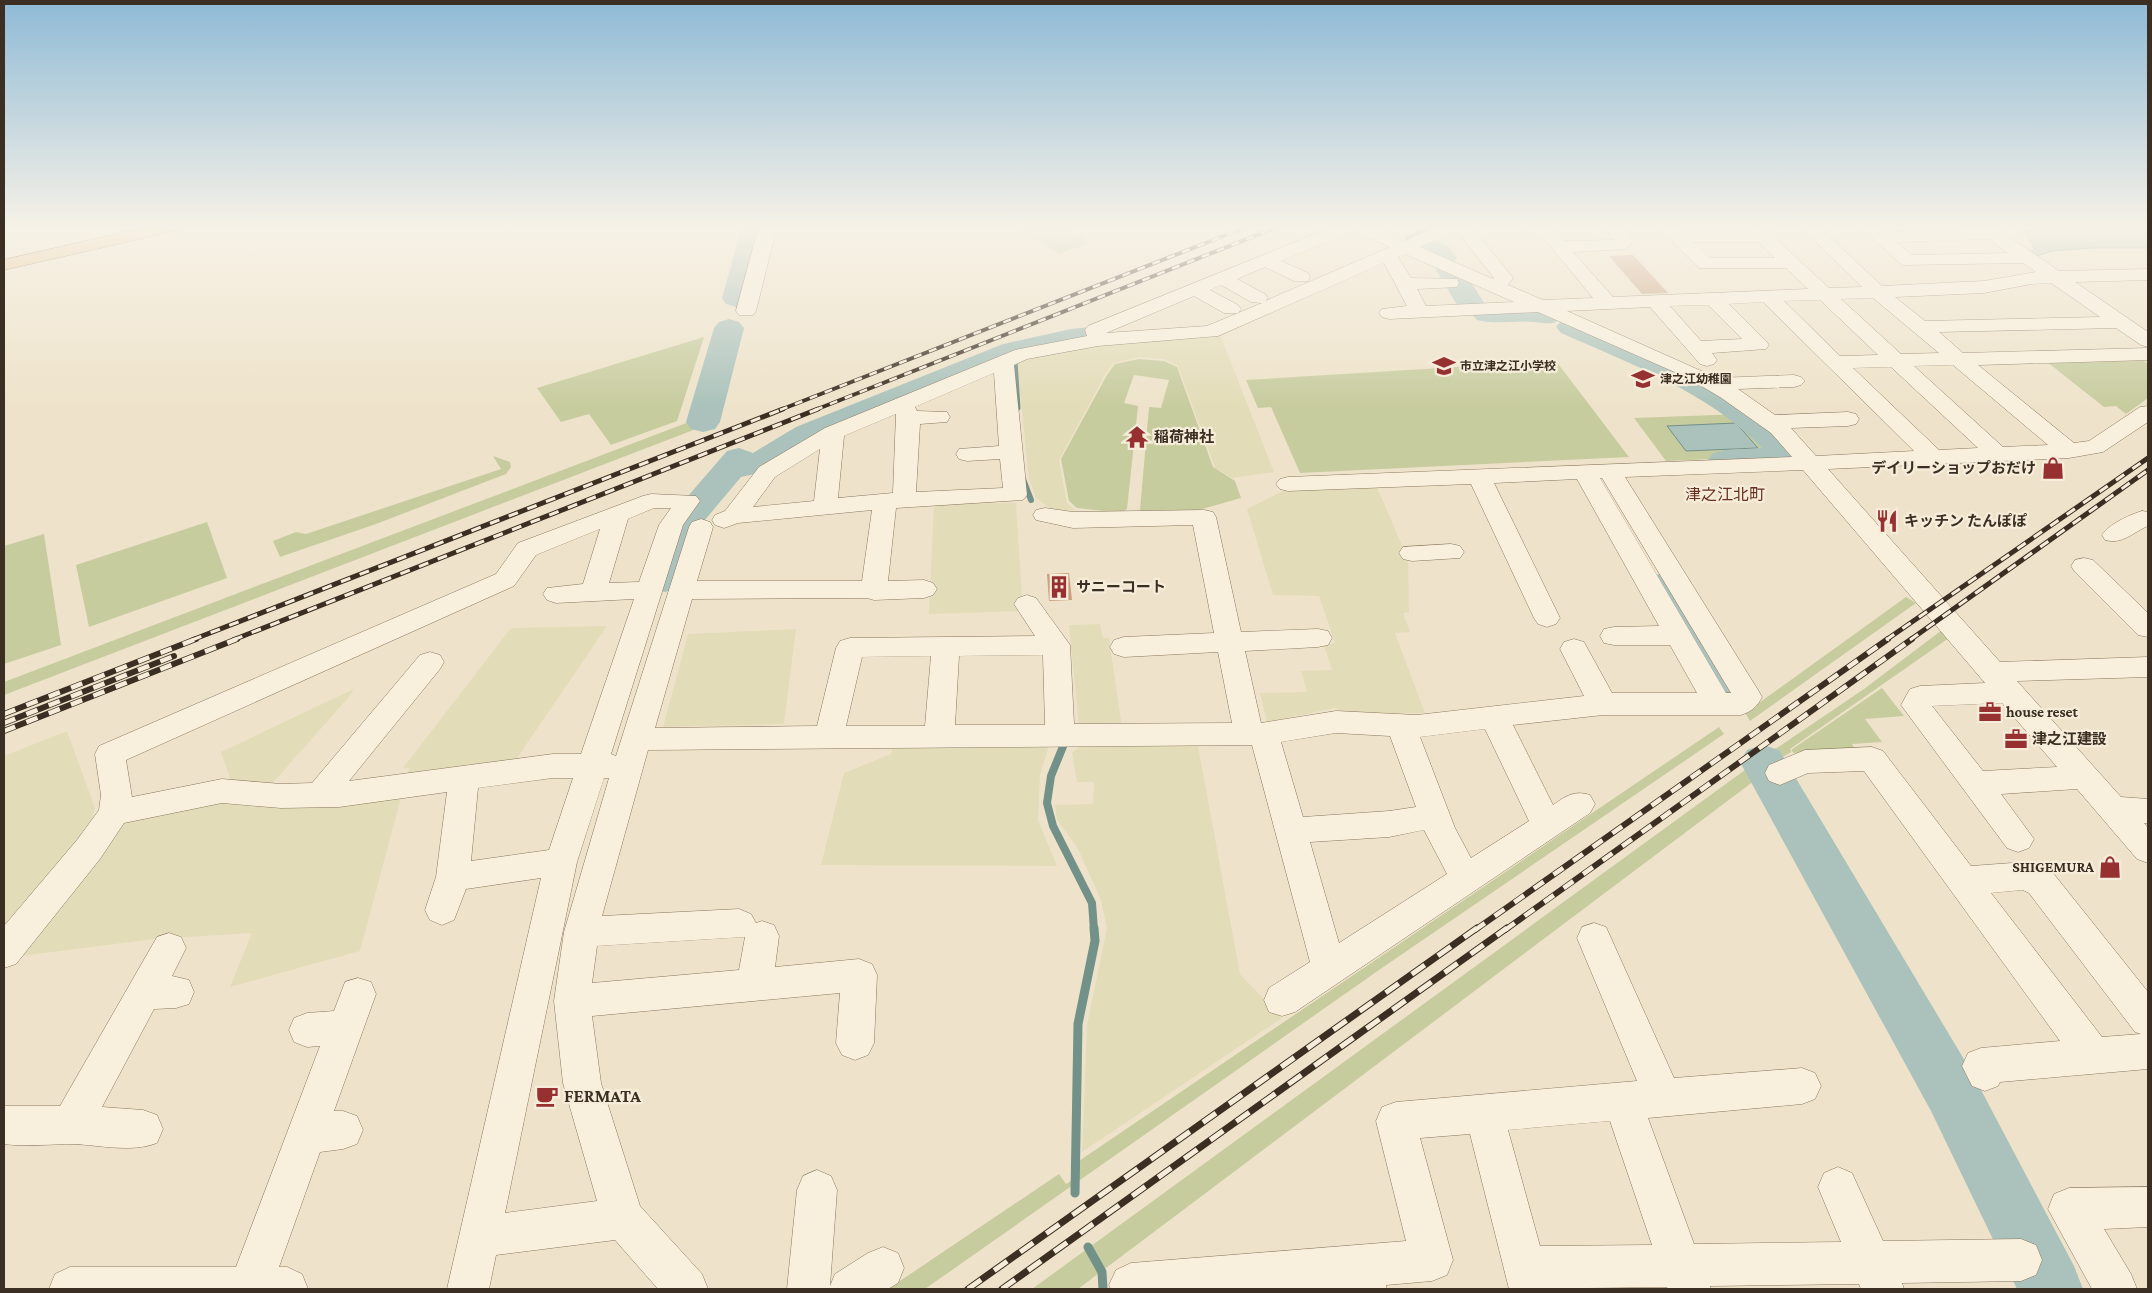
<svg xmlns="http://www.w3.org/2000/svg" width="2152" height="1293" font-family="'Crimson Pro','Noto Sans JP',serif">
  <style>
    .farmland { fill: #e3dcb8 }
    .green { fill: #c7cc9e }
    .water { fill: #aac2bb; stroke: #719189 }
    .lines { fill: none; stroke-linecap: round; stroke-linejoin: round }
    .stream-far3 { stroke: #719189; stroke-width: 5 }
    .stream-far2 { stroke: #719189; stroke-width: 6 }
    .stream-far1 { stroke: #719189; stroke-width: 8 }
    .stream { stroke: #719189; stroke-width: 9 }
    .river { fill: #aac2bb; fill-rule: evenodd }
    .building { fill: #caa081 }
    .minor-casing { stroke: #8a765f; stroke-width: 1 }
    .trunk-casing { stroke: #584432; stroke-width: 1 }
    .minor { fill: #f8f0dd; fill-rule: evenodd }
    .trunk { fill: #e3bd82; fill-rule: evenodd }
    .rail-far3-casing { stroke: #3b2e22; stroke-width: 4 }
    .rail-far2-casing { stroke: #3b2e22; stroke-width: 5 }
    .rail-far1-casing { stroke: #3b2e22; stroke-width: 6 }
    .rail-casing { stroke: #3b2e22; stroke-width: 7 }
    .rail-far3 { stroke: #f5edda; stroke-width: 2.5; stroke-dasharray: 8; stroke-linecap: butt }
    .rail-far2 { stroke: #f5edda; stroke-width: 3; stroke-dasharray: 10; stroke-linecap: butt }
    .rail-far1 { stroke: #f5edda; stroke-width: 4.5; stroke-dasharray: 12; stroke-linecap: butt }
    .rail { stroke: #f5edda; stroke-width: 5; stroke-dasharray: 16; stroke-linecap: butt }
    .labels { text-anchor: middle; stroke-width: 4.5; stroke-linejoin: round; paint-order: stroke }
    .far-poi-label { font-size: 12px; font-weight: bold; fill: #3b2e22; stroke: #f5edda; text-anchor: start }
    .poi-label { font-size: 15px; font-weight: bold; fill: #3b2e22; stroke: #f5edda; text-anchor: start }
    .neighbourhood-label { font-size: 16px; fill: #673022; stroke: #f5edda }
    .near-poi-label { font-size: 18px; font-weight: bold; fill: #3b2e22; stroke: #f5edda; text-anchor: start }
  </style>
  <rect width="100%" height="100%" fill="#eee3ca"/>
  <!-- farmland -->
  <g class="farmland">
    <polygon points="1216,335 1221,337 1274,472 1232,478 1215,468 1178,366 1164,359 1139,357 1114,363 1106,373 1059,460 1067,503 1075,510 1053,511 1036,498 1029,480 1017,362 1057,350"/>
    <polygon points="1376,485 1408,559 1409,612 1403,613 1410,632 1395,633 1425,713 1347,714 1335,708 1267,722 1260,693 1307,692 1301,671 1332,670 1324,645 1335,643 1319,596 1273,595 1247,509 1287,489"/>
    <polygon points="1016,503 1023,611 929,614 934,504"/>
    <polygon points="1100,624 1103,638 1109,638 1122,728 1079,727 1069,625"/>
    <polygon points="607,626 517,758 406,775 410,768 403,768 511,628"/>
    <polygon points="796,629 784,724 663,727 688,634"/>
    <polygon points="354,689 348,698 271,785 231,781 221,752"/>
    <polygon points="67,731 95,808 90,828 4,925 4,756"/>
    <polygon points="893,745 1049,745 1040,775 1038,820 1057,866 821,865 844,773 891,754"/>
    <polygon points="1081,745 1198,746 1240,974 1282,1018 1082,1152 1087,1025 1107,928 1101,900 1077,847 1057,820 1055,805 1093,804 1094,782 1077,782 1072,753"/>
    <polygon points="402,794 360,951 230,987 252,933 154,939 13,957 116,824 221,799"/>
  </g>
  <!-- green -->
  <g class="green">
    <polygon points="1062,226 1090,243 1059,254 1015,227"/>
    <polygon points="704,337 677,421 611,445 589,414 561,422 537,388"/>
    <polygon points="2137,356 2148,364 2148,398 2126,414 2116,406 2104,407 2042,358"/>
    <path d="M1139,359L1164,361L1177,367L1213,467L1235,481L1241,498C1218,504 1159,525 1140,510L1149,407L1161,408L1169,380L1134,375L1124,403L1138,406L1127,509L1121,513L1077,508L1069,501L1061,459L1107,375L1115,364Z"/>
    <polygon points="1556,361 1629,457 1300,473 1271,407 1258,408 1246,380"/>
    <polygon points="1740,414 1758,430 1781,456 1666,461 1634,418"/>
    <polygon points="689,422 696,429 4,695 4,682"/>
    <polygon points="493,456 510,462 511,467 506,474 376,524 280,557 273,541 296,532 306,534 501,469"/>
    <polygon points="207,522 227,578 89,627 76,565"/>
    <polygon points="44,534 61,645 4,664 4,546"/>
    <polygon points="1906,597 1916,603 1750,721 1745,713"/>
    <polygon points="1942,630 1949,638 1790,749 1791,752 1771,764 1765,756 1864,689"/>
    <polygon points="1882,688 1904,716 1865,719 1882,742 1852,744 1856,750 1794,753 1791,750"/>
    <polygon points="1719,727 1724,734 1379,970 925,1289 888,1289 1059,1174 1066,1184 1079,1176 1079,1161"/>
    <polygon points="1756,762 1762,775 1078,1289 1032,1289"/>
  </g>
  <!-- water -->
  <g class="water">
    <polygon points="2022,226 2148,226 2148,248 2092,248 2052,251 2034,257 2028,253 2034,250 2034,247"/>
    <polygon points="1736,423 1758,448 1686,451 1667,426"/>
  </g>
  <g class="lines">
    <!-- stream-far3 -->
    <g class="stream-far3">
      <polyline points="1408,238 1435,226"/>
      <polyline points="1015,361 1018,408"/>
    </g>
    <!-- stream-far2 -->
    <polyline class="stream-far2" points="1023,479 1031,500"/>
    <!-- stream-far1 -->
    <polyline class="stream-far1" points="1064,744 1051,776 1047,803 1053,826 1092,903 1094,930"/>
    <!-- stream -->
    <g class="stream">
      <polyline points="1075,1193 1078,1024 1095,941 1094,928"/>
      <polyline points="1088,1247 1102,1272 1103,1289"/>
    </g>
    <!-- river -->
    <g class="river">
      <polygon points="742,226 768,226 750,298 746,304 736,307 726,304 722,298"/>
      <path d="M1422,237L1448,246L1457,258L1453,263L1460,264L1486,306C1505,304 1549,299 1561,316L1556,322C1547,325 1542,322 1533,322C1514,320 1495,325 1477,320L1473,315L1462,313L1436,270L1440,265L1433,264C1427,254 1415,254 1409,245L1413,239Z"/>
      <path d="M1571,318C1592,323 1612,333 1632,342C1692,368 1764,398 1803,454C1800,458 1797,464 1793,466C1778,472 1729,471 1713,467L1708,460L1713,453L1725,450L1762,448C1708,392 1631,364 1561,333L1556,327L1561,321Z"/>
      <polygon points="729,319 739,322 744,328 720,422 715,429 703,432 691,429 686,422 714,328 719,322"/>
      <polygon points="1091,327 1102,330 1106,336 1102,342 1023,357 820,441 773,470 741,477 704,521 684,579 679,588 665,592 651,588 646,579 669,518 727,451 739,448 753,453 796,427 1003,344 1071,329"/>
      <polygon points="1663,573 1677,577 1743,682 1749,693 1743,704 1728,709 1713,704 1643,586 1649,577"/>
      <polygon points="1763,745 1779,750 1971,1071 2074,1266 2083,1289 2017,1289 1931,1111 1740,762 1747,750"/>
    </g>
  </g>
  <!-- building -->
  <g class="building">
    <polygon points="1633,255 1668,293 1642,294 1609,256"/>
    <polygon points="1069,573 1072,600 1049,601 1047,574"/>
  </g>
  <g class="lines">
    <defs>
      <g id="minor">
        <polygon points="759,226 777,226 756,311 753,315 739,315 736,311"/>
        <path d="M1335,226H1372L1405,241L1439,226H1471L1513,278L1508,285L1543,300L1593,298L1534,226H1551L1565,241L1614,240L1603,226H1621L1633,241L1626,249L1573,252L1613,297L1808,289L1786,268H1699L1665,233L1662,229L1664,226H1678L1683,232H1747L1743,226H1761L1767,232L1779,233L1782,237L1778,241L1829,288L1862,287L1800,226H1818L1882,286L1984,281L2036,272L2023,263L1902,265L1859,226H1878L1884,232L1975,229L1973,226H1993L2059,271L2148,269V280L2075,282L2148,332V347L2141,345L2116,328L1939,332L1963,353L2148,348V360L1978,365L2074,443L2089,441L2140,407L2148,406V422L2103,452L2069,458L1828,469L2000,662L2148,657V677L2017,681L2121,797L2148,799V823H2144L2148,828V863L2137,859L2077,789L2001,794L2034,839L2029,848L2018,852L2007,848L1901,705L1910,689L1920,686L1985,683L1803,470L1625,477L1758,690L1762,697C1757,707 1752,711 1741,715H1603L1513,725L1553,805C1566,796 1574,790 1590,795L1595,804L1590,813L1295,1012L1282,1016L1269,1012L1264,1000L1269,988L1310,962L1252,745L648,750L602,916L739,909L751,914L756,923L762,921L774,925L779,936L775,967L859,959L872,964L877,975L874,1043L868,1055L855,1060L842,1055L836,1043L840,993L592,1016L601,1083L640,1206L702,1274L708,1289H658L615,1240L496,1255L489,1289H447L541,878L466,889L454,920L442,925L430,920L425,910L436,877L447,792L339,807L281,808L222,803L124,823L100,859L16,964L4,968V926L77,840L99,810L101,795L95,754L99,746L496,574L518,543L643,496L651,494L696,496L700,501L683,525L611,754L616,756L689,527L692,522L701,519L710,522L713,527L697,581H862L872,510L738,523L724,528L715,525L712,520L715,515L725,511L759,467L825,428L1015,350L1087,336L1085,330L1088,326ZM1354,231L1390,247L1265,301L1268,298L1265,294L1237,279L1265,267L1294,281H1308L1310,277L1308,273L1281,261ZM1457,231L1494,278L1493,279L1420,247ZM1989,239L2008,253L1912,255L1896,242ZM1694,242H1758L1775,258H1710ZM1405,254L1514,302L1426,306L1417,289L1457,287L1459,283L1457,279L1411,278L1398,257ZM1384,263L1407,306L1382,309L1379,313L1382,317L1389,319L1538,312L1686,377L1720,397L1771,433L1792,457L1288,477L1280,479L1276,484L1280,489L1288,491L1471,484L1534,618L1538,624L1547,627L1556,624L1560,618L1494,483L1577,479L1659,626L1614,627L1604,629L1600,636L1604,643L1614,645H1670L1697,693H1612L1584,642L1574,639L1564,642L1560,649L1584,696L1417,715L1336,711L1261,723L1245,651L1318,647L1328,645L1332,638L1328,631L1318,629L1241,632L1216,517L1213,512L1204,510L1073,512L1045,508L1036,510L1033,515L1036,520L1073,528L1193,525L1214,633L1124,637L1114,640L1110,647L1114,654L1124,657L1218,652L1232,723L1074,724L1070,645L1036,598L1027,595L1018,598L1014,604L1035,636L850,638L840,641L836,648L817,726L655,728L692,599L867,598L874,600L924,598L933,595L937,589L933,583L924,580L888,581L896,508L1023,500L1027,495L1014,365L1027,359L1098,346L1218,336ZM2051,283L2100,317L1925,321L1895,297L1984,293L2031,284ZM1221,285L1251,302L1262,303L1207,326L1106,333L1194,296L1224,313H1238L1241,309L1238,305L1210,290ZM1873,298L1939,353L1901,354L1841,299ZM1820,300L1878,355L1840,356L1784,301ZM1763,302L1914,451L1816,456L1791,428L1848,426L1856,424L1859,419L1856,414L1848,412L1775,415L1738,389L1794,387L1801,385L1805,381L1801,377L1794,375L1717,378L1567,311L1650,307L1700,364L1707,366L1714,364L1717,360L1712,353L1766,349L1769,345L1766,341L1729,304ZM1708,305L1742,339L1701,341L1670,306ZM1953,365L2048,445L2003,447L1914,366ZM1891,367L1978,448L1939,450L1853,368ZM994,373L999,446L959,449L956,454L959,459L967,461L1000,459L1003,488L916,492L920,424L947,422L950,417L947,412L917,411L915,407ZM896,414L893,493L838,498L844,436ZM820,449L814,501L753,507L775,477ZM1600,478H1602L1731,693H1726ZM654,508H671L659,525L639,582L609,583L628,519ZM600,529L583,584L547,588L543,594L547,600L556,603L634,599L581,754H553L349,781L440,669L444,662L440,655L430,652L420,655L312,783L281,784L222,779L132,797L126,760L514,586L536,555ZM1043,655L1045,725H955L959,656ZM931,656L925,726H846L862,657ZM2002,703L2057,767L1983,771L1932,706ZM1485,729L1529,821L1471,858L1455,828L1420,737ZM1336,733L1390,736L1416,807L1389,811L1303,817L1281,742ZM553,778H573L549,850L471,861L478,788ZM604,778H609L564,932L554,1001L563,1083L597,1201L505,1213L577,862ZM1424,830L1447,874L1339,943L1310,842L1389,837ZM745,937L739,970L592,983L597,946Z"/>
        <path d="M2142,511L2148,512V526C2133,532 2123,545 2105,540L2102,535C2109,524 2129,515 2142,511Z"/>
        <polygon points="1451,544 1460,546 1464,552 1460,558 1412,561 1403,559 1399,553 1403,547"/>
        <polygon points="2084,558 2093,560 2148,613 2148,637 2138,635 2075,572 2071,566 2075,560"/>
        <path d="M1872,747L1883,751L1971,866L2026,862L2053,873L2148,992V1069L2000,1082L1998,1086L1985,1091L1972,1086L1962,1066L1968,1053L1981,1048L2060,1041L1864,771L1808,773L1780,785L1769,781L1765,773L1769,765L1805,750ZM2023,890L2029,893L2135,1032L2141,1034L2102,1037L1991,893Z"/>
        <path d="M1594,923L1606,927L1674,1078L1802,1068L1815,1073L1821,1086L1815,1099L1802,1104L1648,1118L1694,1244L1841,1242L1818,1187L1824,1173L1838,1167L1852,1173L1883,1241L2021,1239L2036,1245L2042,1260L2036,1275L2021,1281L1902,1283L1904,1289H1861L1859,1284L1710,1286V1289H1668L1667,1287L1509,1289L1470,1134L1420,1138L1453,1260L1447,1275L1432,1281L1386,1285V1289H1111L1109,1285L1116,1270L1131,1263L1406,1241L1376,1121L1382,1107L1396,1102L1637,1081L1577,938L1582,927ZM1610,1121L1652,1245L1540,1246L1508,1130Z"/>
        <path d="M169,933L181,937L186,948L172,976L189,980L194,992L189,1004L176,1008L154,1009L102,1107L143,1110L157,1115L163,1129L157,1143C131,1153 100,1145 73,1144C50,1144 27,1147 4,1144V1106H60L157,937Z"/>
        <polygon points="358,978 371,982 376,994 334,1111 343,1111 357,1116 363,1130 357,1144 343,1149 320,1152 279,1267 287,1267 302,1274 308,1289 49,1289 55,1274 70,1267 236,1267 320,1046 307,1047 294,1042 289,1030 294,1018 307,1013 334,1011 345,982"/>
        <polygon points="817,1170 831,1176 837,1190 830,1286 835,1274 868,1253 883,1247 898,1253 904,1268 898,1283 888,1289 787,1289 797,1190 803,1176"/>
        <polygon points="2148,1187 2148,1227 2104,1229 2131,1274 2137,1289 2092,1289 2048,1209 2054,1194 2069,1188"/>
      </g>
      <polygon id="trunk" points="151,226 183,226 181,230 175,231 4,270 4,260"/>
    </defs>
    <!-- minor casing -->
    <use href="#minor" class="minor-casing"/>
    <!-- trunk casing -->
    <use href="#trunk" class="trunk-casing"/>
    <!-- minor -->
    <use href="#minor" class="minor"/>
    <!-- trunk -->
    <use href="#trunk" class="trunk"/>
    <defs>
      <g id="rail-far3">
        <polyline points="780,410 1249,226"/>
        <polyline points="815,410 1280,226"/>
      </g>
      <g id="rail-far2">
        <polyline points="192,640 783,409"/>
        <polyline points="233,640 818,409"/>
        <polyline points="1886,640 2148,458"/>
        <polyline points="1910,640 2148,470"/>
      </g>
      <g id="rail-far1">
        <polyline points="4,714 196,639"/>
        <polyline points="4,723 174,656"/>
        <polyline points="4,731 237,639"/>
        <polyline points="1475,930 1888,639"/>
        <polyline points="1505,930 1912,639"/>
      </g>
      <g id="rail">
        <polyline points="968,1289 1477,928"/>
        <polyline points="1002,1289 1507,928"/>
      </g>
    </defs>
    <!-- rail-far3 casing -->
    <use href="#rail-far3" class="rail-far3-casing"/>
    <!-- rail-far2 casing -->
    <use href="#rail-far2" class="rail-far2-casing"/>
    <!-- rail-far1 casing -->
    <use href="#rail-far1" class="rail-far1-casing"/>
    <!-- rail casing -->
    <use href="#rail" class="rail-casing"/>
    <!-- rail-far3 -->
    <use href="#rail-far3" class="rail-far3"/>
    <!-- rail-far2 -->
    <use href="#rail-far2" class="rail-far2"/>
    <!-- rail-far1 -->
    <use href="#rail-far1" class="rail-far1"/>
    <!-- rail -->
    <use href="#rail" class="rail"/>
  </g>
  <!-- sky -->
  <linearGradient id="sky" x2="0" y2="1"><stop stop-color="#8fbad6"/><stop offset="0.56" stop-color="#f7f2e7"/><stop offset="1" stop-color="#f7f2e7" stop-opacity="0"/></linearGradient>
  <rect width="2152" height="407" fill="url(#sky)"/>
  <!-- icons -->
  <defs>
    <symbol id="school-bare" viewBox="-9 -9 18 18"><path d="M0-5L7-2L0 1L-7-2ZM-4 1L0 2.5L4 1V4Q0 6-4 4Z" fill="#973031" stroke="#f5edda" stroke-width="2.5" paint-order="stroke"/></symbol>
    <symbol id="temple-bare" viewBox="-9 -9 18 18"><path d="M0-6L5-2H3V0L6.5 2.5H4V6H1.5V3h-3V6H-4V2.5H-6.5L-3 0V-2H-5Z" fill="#973031" stroke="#f5edda" stroke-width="2.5" paint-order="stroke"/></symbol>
    <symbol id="shop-bare" viewBox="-9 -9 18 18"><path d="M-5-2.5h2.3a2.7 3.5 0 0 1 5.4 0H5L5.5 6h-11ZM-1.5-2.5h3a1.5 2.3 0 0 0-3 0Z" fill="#973031" stroke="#f5edda" stroke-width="2.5" paint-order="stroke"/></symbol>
    <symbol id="restaurant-bare" viewBox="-9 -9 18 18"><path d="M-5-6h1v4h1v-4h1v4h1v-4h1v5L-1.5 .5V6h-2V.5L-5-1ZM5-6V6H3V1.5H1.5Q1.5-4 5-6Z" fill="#973031" stroke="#f5edda" stroke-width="2.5" paint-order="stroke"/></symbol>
    <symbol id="building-bare" viewBox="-9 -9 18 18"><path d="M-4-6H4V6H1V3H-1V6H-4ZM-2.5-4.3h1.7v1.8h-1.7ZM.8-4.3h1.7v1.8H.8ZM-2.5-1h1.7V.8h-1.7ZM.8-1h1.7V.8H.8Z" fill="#973031" stroke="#f5edda" stroke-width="2.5" paint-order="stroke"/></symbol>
    <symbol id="office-bare" viewBox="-9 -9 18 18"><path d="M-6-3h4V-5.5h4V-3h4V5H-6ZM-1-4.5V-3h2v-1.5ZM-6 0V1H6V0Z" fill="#973031" stroke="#f5edda" stroke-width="2.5" paint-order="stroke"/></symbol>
    <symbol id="cafe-bare" viewBox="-9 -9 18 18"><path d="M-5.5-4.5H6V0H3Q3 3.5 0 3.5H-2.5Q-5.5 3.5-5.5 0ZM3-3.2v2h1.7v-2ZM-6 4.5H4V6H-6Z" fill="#973031" stroke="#f5edda" stroke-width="2.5" paint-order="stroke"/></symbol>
  </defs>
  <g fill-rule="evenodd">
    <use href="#school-bare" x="1428" y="350" width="32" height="32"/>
    <use href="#school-bare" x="1627" y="363" width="32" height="32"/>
    <use href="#temple-bare" x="1121" y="421" width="32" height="32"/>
    <use href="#shop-bare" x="2037" y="452" width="32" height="32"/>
    <use href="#restaurant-bare" x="1871" y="505" width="32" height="32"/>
    <use href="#building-bare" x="1043" y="571" width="32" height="32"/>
    <use href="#office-bare" x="1974" y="696" width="32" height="32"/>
    <use href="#office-bare" x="2000" y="723" width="32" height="32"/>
    <use href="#shop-bare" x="2094" y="851" width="32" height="32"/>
    <use href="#cafe-bare" x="531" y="1080" width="32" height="32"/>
  </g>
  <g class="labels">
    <!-- far-poi labels -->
    <g class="far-poi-label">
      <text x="1460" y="370">市立津之江小学校</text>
      <text x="1660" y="383">津之江幼稚園</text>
    </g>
    <!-- poi labels -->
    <g class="poi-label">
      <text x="1154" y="442">稲荷神社</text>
      <text x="2036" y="473" text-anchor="end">デイリーショップおだけ</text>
      <text x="1904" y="526">キッチン たんぽぽ</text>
      <text x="1076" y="592">サニーコート</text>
      <text x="2006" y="717">house reset</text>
      <text x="2032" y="744">津之江建設</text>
      <text x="2094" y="872" text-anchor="end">SHIGEMURA</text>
    </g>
    <!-- neighbourhood labels -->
    <g class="neighbourhood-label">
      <text x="1725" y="500">津之江北町</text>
    </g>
    <!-- near-poi labels -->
    <g class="near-poi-label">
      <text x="564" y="1102">FERMATA</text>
    </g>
  </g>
  <!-- border -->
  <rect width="2152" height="1293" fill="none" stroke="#3b2e22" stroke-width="10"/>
</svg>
